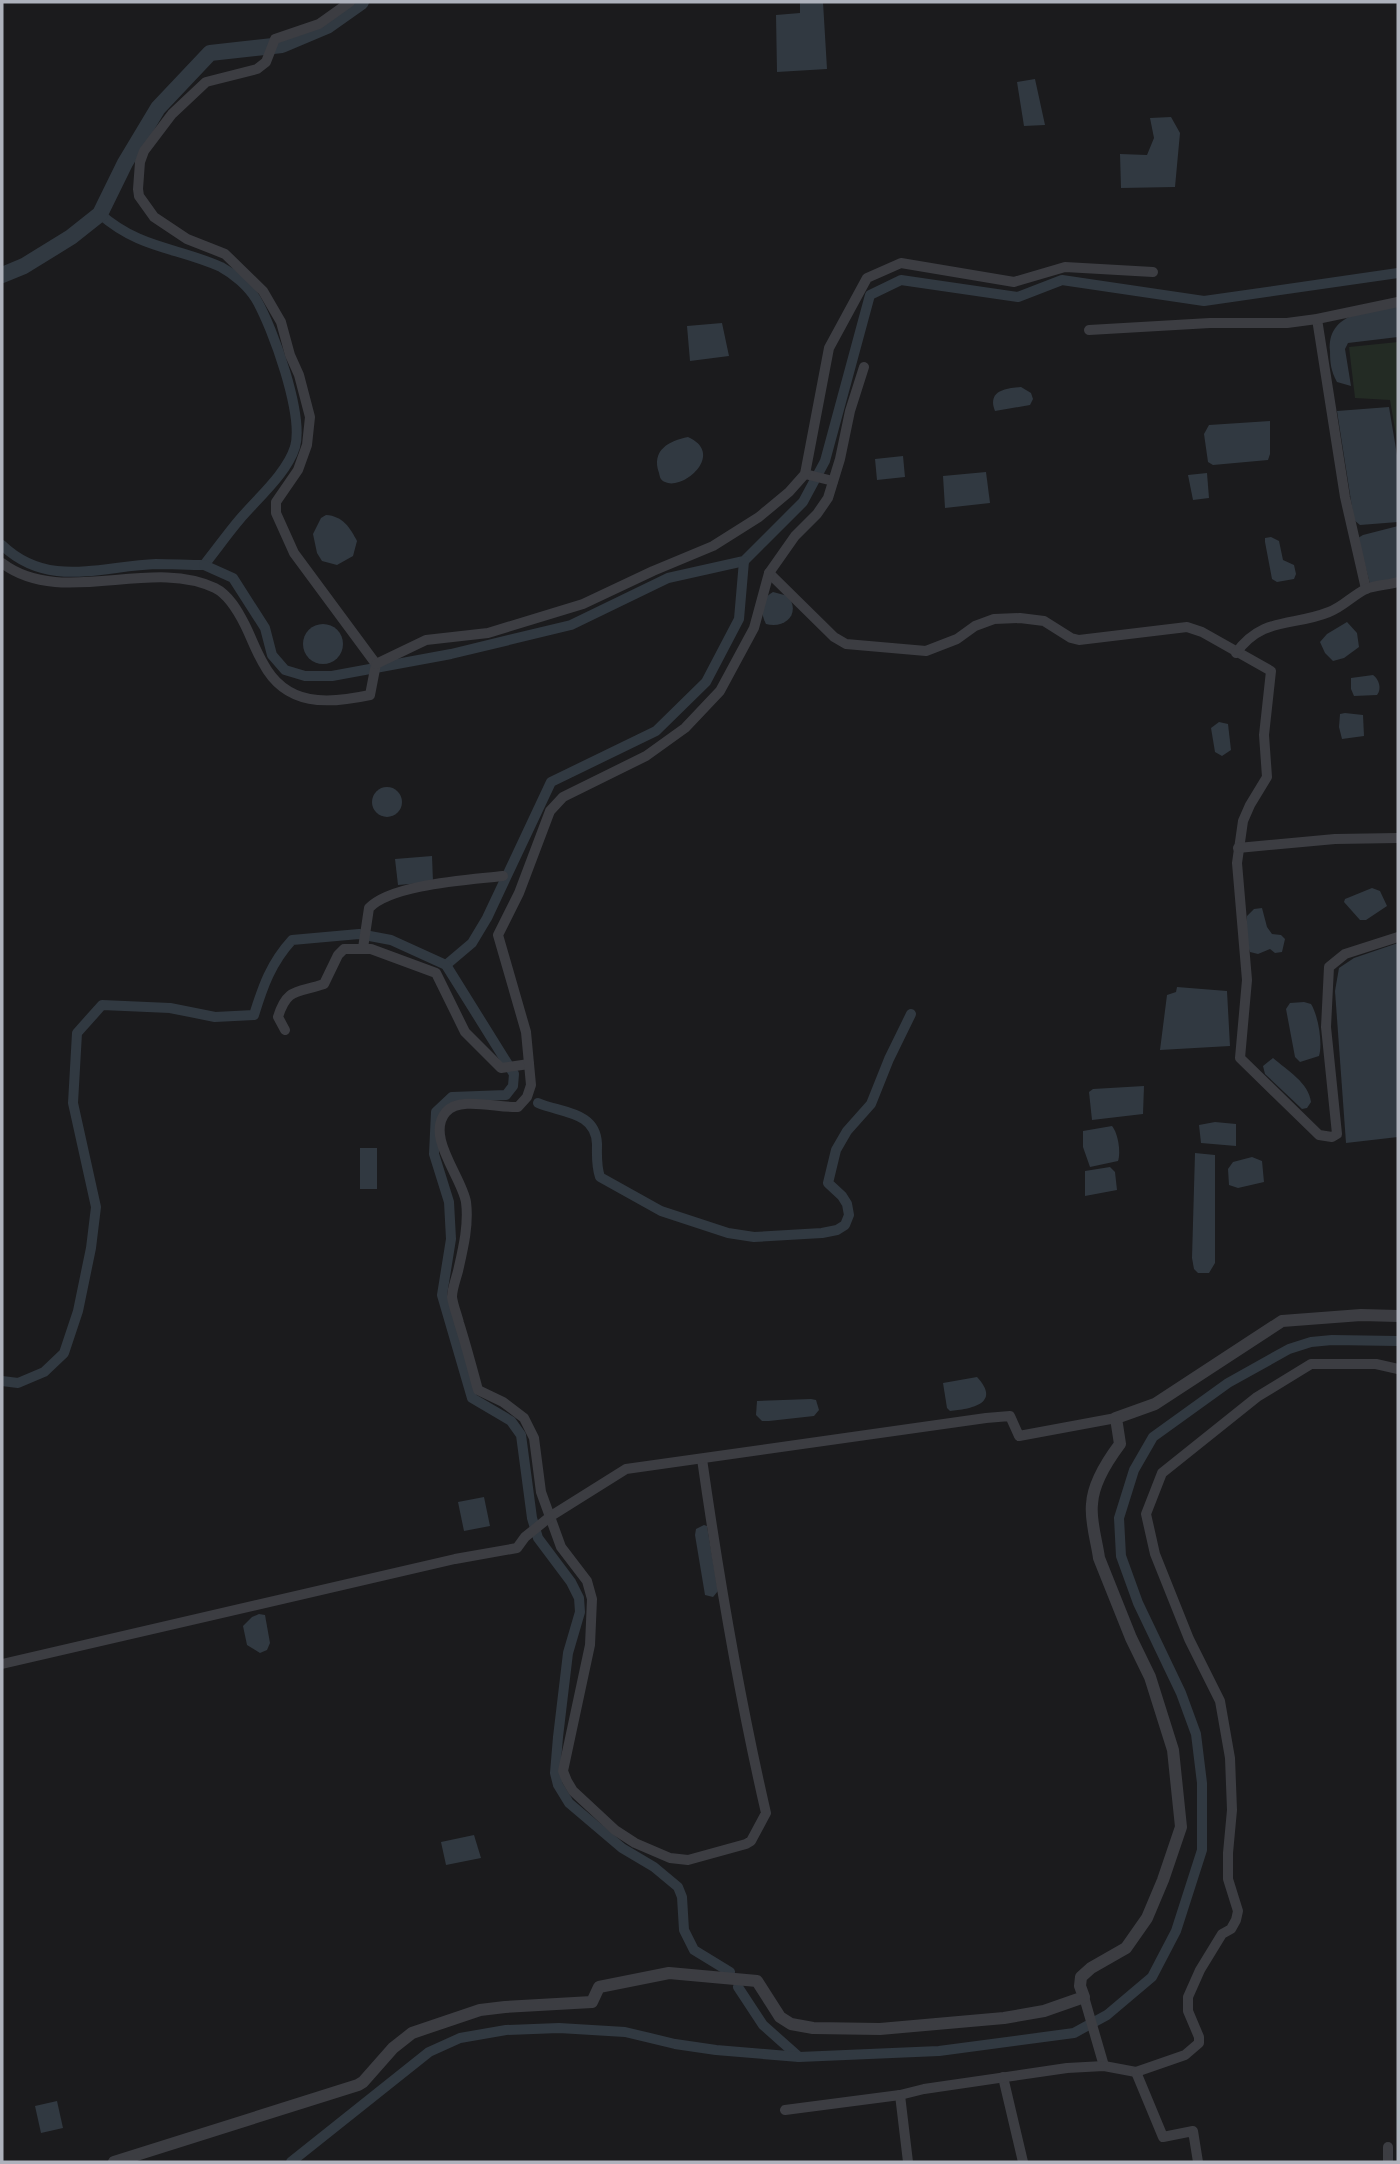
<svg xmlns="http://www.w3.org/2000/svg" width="1400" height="2164" font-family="Jost,sans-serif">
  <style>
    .green { fill: #232b24 }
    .water { fill: #313941 }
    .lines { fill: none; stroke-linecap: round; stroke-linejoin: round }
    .canal { stroke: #313941; stroke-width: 10 }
    .river { stroke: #313941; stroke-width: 16 }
    .minor { stroke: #3c3d42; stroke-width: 10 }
    .tertiary { stroke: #3c3d42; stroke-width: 12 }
  </style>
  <rect width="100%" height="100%" fill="#1b1b1d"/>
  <!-- green -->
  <polygon class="green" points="1398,342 1398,447 1390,400 1355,398 1349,347"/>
  <!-- water -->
  <g class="water">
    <polygon points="800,2 823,2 827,69 777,72 776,15 800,13"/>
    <polygon points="1035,79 1045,125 1024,126 1017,82"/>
    <polygon points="1171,117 1180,133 1175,187 1121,188 1120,154 1147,155 1154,138 1150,118"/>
    <path d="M1398,305V337L1348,343L1345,349L1351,386L1337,382C1331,371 1330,363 1330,351C1327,312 1369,311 1398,305Z"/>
    <polygon points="722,323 729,356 690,361 687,326"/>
    <path d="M1021,387L1031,393L1033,399L1030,405L995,411C987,391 1005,388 1021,387Z"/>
    <polygon points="1389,407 1398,461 1398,522 1360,525 1354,520 1337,411"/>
    <polygon points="1270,421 1270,454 1268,460 1213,465 1208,462 1204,434 1209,425"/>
    <path d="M688,437C726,454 683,491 665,482C660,480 660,477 659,473C651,450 669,441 688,437Z"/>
    <polygon points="903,456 905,477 877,480 875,459"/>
    <polygon points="986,472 990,503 945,508 943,476"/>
    <polygon points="1207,473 1209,498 1193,500 1188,475"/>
    <path d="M326,515C343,516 350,528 357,541L353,556L337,565L322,561L317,553L313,534L321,518Z"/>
    <polygon points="1398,526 1398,579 1370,584 1358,538 1363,535"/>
    <polygon points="1271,537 1279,541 1283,560 1294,565 1296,574 1294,579 1277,582 1272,579 1265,542 1265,538"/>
    <path d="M773,592L788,596C801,613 786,629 766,624C760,612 760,599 773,592Z"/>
    <polygon points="1347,622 1357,633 1359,647 1344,658 1333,661 1325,653 1320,642 1327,634"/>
    <circle cx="323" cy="644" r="20"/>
    <path d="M1373,675C1379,679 1382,689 1377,695L1354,696L1351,689V678Z"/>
    <polygon points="1345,713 1363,715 1364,736 1342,739 1339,727 1340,714"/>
    <polygon points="1219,722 1228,724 1231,750 1222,756 1215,752 1211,728"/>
    <circle cx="387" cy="802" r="15"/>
    <polygon points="432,856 433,882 398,885 395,859"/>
    <polygon points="1372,888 1380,891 1387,906 1366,920 1360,920 1344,902 1345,899"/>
    <polygon points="1262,908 1267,927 1272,934 1281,935 1285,939 1282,952 1275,953 1270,949 1258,954 1250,952 1247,943 1247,916 1254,909"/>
    <polygon points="1398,943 1398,1137 1346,1143 1335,991 1339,968 1354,958"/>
    <polygon points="1177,987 1227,991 1230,1046 1160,1050 1167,995 1176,992"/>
    <path d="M1304,1002L1311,1004C1318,1015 1323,1043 1319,1056L1300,1062L1295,1057L1286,1009L1290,1003Z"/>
    <path d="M1273,1058C1287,1070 1309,1083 1311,1102L1307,1108L1302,1109L1265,1074L1263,1066Z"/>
    <polygon points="1144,1086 1143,1114 1092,1120 1089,1092 1093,1089"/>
    <polygon points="1215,1122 1236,1124 1236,1146 1201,1143 1199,1125"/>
    <path d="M1112,1126C1118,1133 1121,1152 1118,1161L1090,1167L1083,1147V1131Z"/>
    <rect x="360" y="1148" width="17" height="41"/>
    <polygon points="1195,1153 1215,1155 1215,1263 1209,1273 1198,1273 1194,1269 1192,1258"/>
    <polygon points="1252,1157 1262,1161 1264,1182 1238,1188 1229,1185 1228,1169 1233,1162"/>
    <polygon points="1110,1167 1115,1172 1117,1190 1085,1196 1085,1171"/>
    <path d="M977,1377C1002,1404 970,1409 950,1411L947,1408L943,1383Z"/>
    <polygon points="811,1399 816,1400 819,1410 814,1416 769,1421 762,1421 756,1415 757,1401"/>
    <polygon points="484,1497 490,1526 464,1531 458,1502"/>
    <polygon points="704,1525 707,1526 718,1591 713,1597 705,1595 695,1535 696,1529"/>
    <polygon points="259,1614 265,1615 270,1643 267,1650 260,1653 247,1645 243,1626 252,1617"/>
    <polygon points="474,1835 481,1858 446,1865 441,1842"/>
    <polygon points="57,2101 63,2128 41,2133 35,2106"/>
  </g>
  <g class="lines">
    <!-- canal -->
    <g class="canal">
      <path d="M2,545C48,589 101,566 156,564C172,564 188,565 204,565C216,550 228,533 240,519C258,498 287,473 295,447C304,415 273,328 256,299C248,286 234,274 221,267C176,247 140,249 100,214"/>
      <polyline points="204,565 233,578 265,628 272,655 285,670 305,676 332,676 451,654 571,625 668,578 744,561 803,502 825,461 870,295 901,280 1018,297 1062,280 1204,301 1398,273"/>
      <polyline points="446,965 472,943 487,918 551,782 656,731 706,682 739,619 744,561"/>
      <path d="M538,1103C561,1113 596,1111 597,1144C597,1156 596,1165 600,1177L661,1211L728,1233L754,1237L822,1233L837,1230L845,1225L849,1215L847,1204L842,1196L828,1183L836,1150L847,1131L871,1104L889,1059L911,1014"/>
      <path d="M2,1381L18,1383L44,1372L64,1353L78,1311L91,1248L96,1207L73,1103L77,1033L102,1005L170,1008L215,1017L254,1015C263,986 271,963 292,940L359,934L391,940L446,965L514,1074L513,1086L506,1095L452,1097L436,1112L434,1154L449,1202L451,1239L442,1295L472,1398L511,1421L521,1435L532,1518L538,1538L571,1582L579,1598L580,1612L568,1653L558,1737L555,1773L558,1785L569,1803L622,1848L654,1867L678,1887L682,1897L684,1930L694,1950L730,1972"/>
      <polyline points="738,1987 763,2025 799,2057"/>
      <polyline points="291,2162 429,2052 460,2038 506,2030 559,2028 625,2032 675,2044 716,2050 799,2057 939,2051 1074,2033 1107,2015 1152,1977 1176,1931 1202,1850 1202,1783 1196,1734 1181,1693 1138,1603 1121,1556 1119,1518 1134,1470 1153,1437 1228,1383 1289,1349 1311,1342 1332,1340 1398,1341"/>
    </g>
    <!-- river -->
    <polyline class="river" points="2,275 24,266 71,237 100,214 125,163 158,108 210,53 282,45 327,26 361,2"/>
    <!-- minor -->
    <g class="minor">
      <polyline points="1317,319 1345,497 1366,589"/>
      <polyline points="1089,330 1210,323 1287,323 1317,319 1398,302"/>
      <polyline points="805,474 833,481"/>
      <path d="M2,563C61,608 150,557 215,588C229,595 238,611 245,625C251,637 256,651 263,663C286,707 328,704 370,695L376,664L294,553L276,513V502L298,470L307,445L310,417L299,375L290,355L281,322L263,291L225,254L187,239L154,217L139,196L138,189L140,162L144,151L172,114L206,82L257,69L266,62L275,39L319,24L350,2"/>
      <polyline points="769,573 834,637 846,644 926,651 957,639 975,626 994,619 1020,618 1044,621 1071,638 1079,640 1187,627 1202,632 1271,671 1264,735 1267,777 1250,805 1243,821 1237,863 1247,980 1240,1058 1319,1135 1332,1137 1337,1134 1326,1027 1329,967 1345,954 1398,937"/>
      <path d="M1236,653C1263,616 1292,627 1329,612C1343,607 1353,595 1366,589C1375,585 1388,585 1398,582"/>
      <polyline points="376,664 426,640 488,633 583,604 653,571 713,546 759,517 789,492 805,474 829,348 867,278 901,263 1014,282 1065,267 1153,272"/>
      <polyline points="1238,848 1335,839 1398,838"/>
      <path d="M363,948L369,908C392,884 469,880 503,876"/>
      <path d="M285,1030L278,1017C287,987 298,993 324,984L338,955L344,949H371L436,973L465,1032L501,1068L529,1064"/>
      <path d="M702,1459C719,1578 739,1696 766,1813L751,1841L746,1844L688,1860L670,1858L635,1843L615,1830L573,1791L567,1781L563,1771L590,1645L592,1599L587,1581L561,1547L541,1492L534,1438L524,1418L503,1402L478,1390C472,1368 466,1345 459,1323C457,1315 453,1305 452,1297C452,1289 456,1279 458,1271C463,1249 469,1225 466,1202C462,1177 425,1136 446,1112C459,1096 497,1108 518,1107L527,1097L531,1085L526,1032L498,935L519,893L550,811L563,797L646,756L685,728L720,691L754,628L769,573L795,536L817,514L828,498L840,459L850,411L864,367"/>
      <polyline points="2,1664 455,1559 517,1548 525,1537 551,1516 626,1469 986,1418 1010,1416 1019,1436 1116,1418"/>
      <polyline points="1084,1997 1104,2066"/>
      <polyline points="1003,2077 1023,2162"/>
      <polyline points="900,2095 908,2162"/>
      <polyline points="785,2110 900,2095 924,2089 1067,2068 1104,2066 1136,2072"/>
      <polyline points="1198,2162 1193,2131 1163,2137 1136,2072 1185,2055 1199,2043 1199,2037 1188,2011 1188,1997 1200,1970 1222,1934 1231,1929 1236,1920 1238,1911 1228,1879 1228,1853 1232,1810 1230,1758 1220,1701 1189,1639 1155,1554 1146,1514 1162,1473 1257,1397 1311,1364 1376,1364 1398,1369"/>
      <polyline points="1388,2162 1388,2147"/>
    </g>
    <!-- tertiary -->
    <path class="tertiary" d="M114,2162L358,2085L363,2082L393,2048L412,2033L480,2010L505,2007L592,2002L599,1987L669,1973L757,1981L780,2017L791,2024L813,2028L880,2029L1004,2018L1044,2011L1084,1997L1080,1986L1081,1977L1091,1968L1126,1948L1147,1918L1163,1880L1181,1827L1173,1750L1150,1677L1131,1638L1099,1558C1097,1542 1090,1521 1092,1504C1093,1484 1108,1460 1120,1444L1116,1418L1155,1404L1282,1321L1361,1315L1398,1316"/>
  </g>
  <!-- border -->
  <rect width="1400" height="2164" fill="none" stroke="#aeb2bc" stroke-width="7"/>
</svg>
